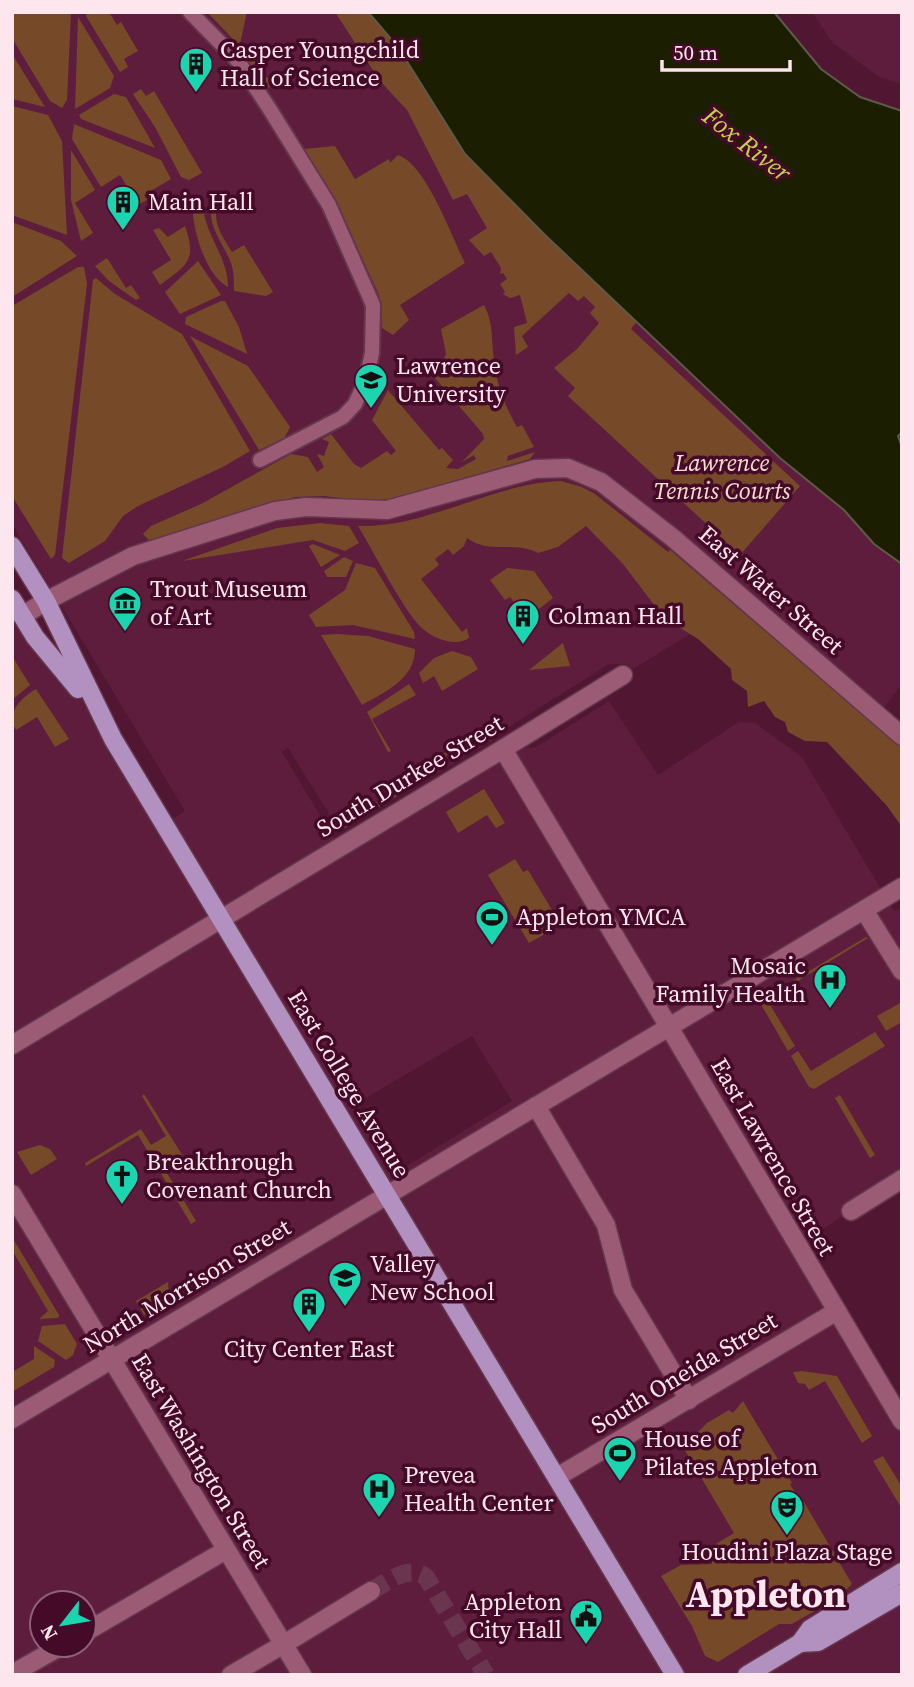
<svg xmlns="http://www.w3.org/2000/svg" width="914" height="1687" font-family="'Source Serif 4',serif">
  <style>
    .built { fill: #5e1d3d; fill-rule: evenodd }
    .green { fill: #764929 }
    .water { fill: #1b1e00; stroke: #5f5a47; stroke-width: 2 }
    .lines { fill: none; stroke-linecap: round; stroke-linejoin: round }
    .minor-tunnel { stroke: #6a354e; stroke-width: 18; stroke-dasharray: 18 9; stroke-linecap: butt }
    .pedestrian-casing { stroke: #64374d; stroke-width: 18 }
    .minor-casing { stroke: #64374d; stroke-width: 21 }
    .tertiary-casing { stroke: #64374d; stroke-width: 21 }
    .secondary-casing { stroke: #64374d; stroke-width: 21 }
    .primary-casing { stroke: #64374d; stroke-width: 21 }
    .pedestrian { stroke: #9c5b75; stroke-width: 14 }
    .minor { stroke: #9c5b75; stroke-width: 18 }
    .tertiary { stroke: #9c5b75; stroke-width: 18 }
    .secondary { stroke: #9c5b75; stroke-width: 18 }
    .primary { stroke: #b290bf; stroke-width: 18 }
    .labels { text-anchor: middle; stroke-width: 7; stroke-linejoin: round; paint-order: stroke }
    .poi-label { font-size: 24px; fill: #fee6ee; stroke: #440a28; text-anchor: start }
    .park-label { font-size: 24px; font-style: italic; fill: #f5ded0; stroke: #440a28 }
    .street-label { font-size: 24px; fill: #fee6ee; stroke: #440a28 }
    .water-label { font-size: 26px; font-style: italic; fill: #c4d149; stroke: #440a28 }
    .town-label { font-size: 38px; font-weight: bold; fill: #fee6ee; stroke: #440a28 }
  </style>
  <rect width="100%" height="100%" fill="#501632"/>
  <!-- built -->
  <g class="built">
    <path d="M12,12H368L398,47L465,154L780,458L844,510L874,544L902,564V684L884,707L754,595L633,669L626,664H609L501,732L495,739L340,831L288,748L282,752L339,847L503,749L536,747L609,701L658,775L739,722L755,723L802,757L894,911L902,908V1179L797,1245L902,1421V1675H12V622L22,616L99,716L164,825L185,811L12,524ZM472,1036L512,1101L402,1169L395,1167L357,1103ZM42,1603H84V1645H42Z"/>
    <polygon points="812,12 902,12 902,84 879,77 833,43"/>
  </g>
  <!-- green -->
  <g class="green">
    <polygon points="12,12 71,12 67,100 62,108 50,101 12,38"/>
    <polygon points="87,12 109,12 117,25 121,22 138,51 124,59 128,67 120,72 86,16"/>
    <polygon points="207,12 247,12 240,44 246,46 264,76 284,85 264,88 231,37"/>
    <polygon points="335,12 368,12 398,47 465,154 545,235 637,321 631,329 800,486 740,555 568,396 575,388 554,368 577,349 599,323 590,313 595,307 584,296 578,301 569,293 522,336 528,347 516,355 514,327 527,323 520,295 510,298 503,294 505,292 500,284 507,279 503,273 500,274 501,268 491,252 484,256 469,240 487,228 467,194 453,200 407,110 380,81"/>
    <polygon points="78,17 114,76 110,88 75,109"/>
    <polygon points="12,54 45,107 12,99"/>
    <polygon points="141,89 146,96 154,91 202,173 189,180 181,177 155,127 133,94"/>
    <polygon points="114,94 126,97 155,148 81,119 79,115"/>
    <polygon points="12,106 48,115 62,141 67,235 12,215"/>
    <polygon points="74,124 161,160 171,179 144,195 147,200 138,205 120,175 101,187 72,139"/>
    <path d="M335,146L355,179L389,159L390,163L398,155C426,164 452,237 465,263L400,305L409,320L393,335L382,328L379,295L339,208L304,149Z"/>
    <polygon points="71,150 95,190 75,203 93,233 81,241 71,200"/>
    <path d="M217,196L224,197C207,216 221,234 232,252L244,245L273,292L266,296L234,291C234,281 234,272 231,263C223,242 200,218 217,196Z"/>
    <path d="M203,205C204,234 228,256 228,287C207,276 195,237 193,214Z"/>
    <polygon points="12,222 61,241 77,256 12,297"/>
    <path d="M185,226C197,261 188,264 160,285L152,272L171,260L153,230L159,228L168,237Z"/>
    <polygon points="107,258 126,288 131,285 140,298 136,300 109,281 95,266"/>
    <polygon points="198,261 221,295 180,314 165,292"/>
    <polygon points="78,267 84,267 87,284 55,555 51,559 12,496 12,306"/>
    <polygon points="96,278 115,294 182,334 250,451 223,467 138,506 123,516 105,541 69,563 62,558 93,280"/>
    <polygon points="221,301 225,301 239,327 247,354 185,324 186,317"/>
    <path d="M484,305C494,324 491,339 494,359C496,384 505,406 517,427L522,425L534,447L508,456L507,461L535,452L530,459L392,499L361,501L325,496L295,497L150,541L143,534L151,526L201,504L291,454L308,457L317,472L324,467L317,454L324,456L329,442L322,439L331,434L354,464L361,468L387,451L391,455L396,451L372,420L388,390L439,450L442,448L453,460L446,468L458,469L476,459L474,455L462,462L484,439L483,434L435,378L446,354L441,329Z"/>
    <polygon points="190,336 248,366 290,427 284,439 259,450"/>
    <path d="M561,481L582,487L595,494L668,552L670,550L902,748V827L887,806L827,742L805,741L788,732L785,722L775,717L764,701L748,707L747,691L732,680L731,669L698,639L664,618L623,564L586,526L558,547L538,553C513,540 490,555 467,538L464,546L453,555L448,549L435,559L439,565L421,579L462,632L467,628L469,638C456,647 434,639 423,629C406,615 372,549 358,526C428,528 492,483 561,481Z"/>
    <polygon points="320,523 349,526 359,543 345,551 313,540 182,561 277,528"/>
    <polygon points="313,544 340,555 321,567 309,546"/>
    <polygon points="344,557 353,561 346,577 327,577 324,571"/>
    <polygon points="356,563 375,568 414,632 415,639 353,625 316,627 309,615 345,590"/>
    <polygon points="507,568 534,571 553,598 526,619 510,597 505,600 490,580"/>
    <path d="M337,634L368,636L415,649C415,680 384,692 362,705L321,635Z"/>
    <polygon points="563,643 570,666 529,670"/>
    <polygon points="452,651 471,657 478,669 442,691 434,676 423,683 419,673 434,658"/>
    <polygon points="12,656 30,685 12,700"/>
    <polygon points="409,684 416,695 372,719 391,751 388,752 367,712"/>
    <path d="M36,689L69,739L55,747L37,717L16,730C6,712 21,698 36,689Z"/>
    <polygon points="504,722 409,778 408,776 490,724"/>
    <polygon points="484,789 505,823 496,828 487,815 458,833 446,812"/>
    <polygon points="397,790 398,795 340,831 335,827"/>
    <polygon points="515,859 523,872 528,870 561,925 529,943 488,875"/>
    <polygon points="866,937 868,938 767,1000 795,1046 788,1051 759,1001"/>
    <polygon points="902,1002 902,1022 886,1031 877,1016"/>
    <polygon points="875,1032 885,1046 814,1089 809,1087 791,1056 798,1051 811,1071"/>
    <polygon points="144,1094 186,1161 184,1164 161,1163 196,1221 191,1224 138,1135 86,1166 85,1163 141,1129 151,1145 166,1136 142,1096"/>
    <polygon points="840,1095 875,1155 870,1158 835,1098"/>
    <polygon points="40,1145 50,1149 57,1159 31,1175 17,1152"/>
    <polygon points="12,1237 59,1315 58,1318 39,1319 48,1311 12,1250"/>
    <polygon points="168,1282 169,1301 144,1315 136,1301"/>
    <polygon points="65,1324 77,1344 73,1355 66,1360 38,1341 42,1326"/>
    <polygon points="34,1346 55,1360 54,1367 12,1392 12,1372 34,1359"/>
    <polygon points="802,1371 837,1376 872,1436 862,1443 825,1381 809,1390 805,1384 798,1383 793,1372"/>
    <polygon points="743,1401 792,1483 790,1484 801,1503 804,1502 852,1584 839,1597 792,1624 779,1624 718,1662 705,1656 692,1626 661,1576 681,1565 712,1564 711,1547 734,1533 677,1437 695,1435 707,1423 729,1410 733,1413"/>
    <polygon points="883,1456 902,1487 902,1509 873,1461"/>
  </g>
  <!-- water -->
  <polygon class="water" points="368,12 774,12 821,69 860,97 902,111 902,432 898,436 902,447 902,564 874,544 844,510 780,458 545,235 465,154 398,47"/>
  <g class="lines">
    <!-- minor-tunnel -->
    <path class="minor-tunnel" d="M371,1591C388,1582 408,1564 426,1577L486,1675"/>
    <defs>
      <polyline id="pedestrian" points="190,12 238,61 269,108 329,205 373,305 372,353 366,380 355,404 343,417 260,460"/>
      <g id="minor">
        <polyline points="22,616 46,601"/>
        <polyline points="503,749 623,675"/>
        <polyline points="864,910 902,971"/>
        <polyline points="669,1027 902,887"/>
        <polyline points="536,1106 606,1225 623,1290 689,1400"/>
        <polyline points="851,1211 902,1179"/>
        <polyline points="84,1633 226,1550"/>
        <polyline points="284,1644 371,1591"/>
        <polyline points="12,1674 63,1645"/>
      </g>
      <g id="tertiary">
        <polyline points="46,601 133,556 275,511 306,507 387,510 535,469 568,468 601,482 673,538 902,736"/>
        <polyline points="12,1045 503,749 669,1027"/>
        <polyline points="12,1194 302,1675"/>
        <polyline points="557,1477 837,1311"/>
      </g>
      <g id="secondary">
        <polyline points="12,1419 669,1027 902,1421"/>
        <polyline points="231,1675 284,1644"/>
      </g>
      <g id="primary">
        <polyline points="12,546 46,601 113,739 675,1675"/>
        <polyline points="12,599 35,637 78,689"/>
        <polyline points="800,1643 818,1642 902,1593"/>
        <polyline points="747,1675 800,1643 810,1629 902,1572"/>
      </g>
    </defs>
    <!-- pedestrian casing -->
    <use href="#pedestrian" class="pedestrian-casing"/>
    <!-- minor casing -->
    <use href="#minor" class="minor-casing"/>
    <!-- tertiary casing -->
    <use href="#tertiary" class="tertiary-casing"/>
    <!-- secondary casing -->
    <use href="#secondary" class="secondary-casing"/>
    <!-- primary casing -->
    <use href="#primary" class="primary-casing"/>
    <!-- pedestrian -->
    <use href="#pedestrian" class="pedestrian"/>
    <!-- minor -->
    <use href="#minor" class="minor"/>
    <!-- tertiary -->
    <use href="#tertiary" class="tertiary"/>
    <!-- secondary -->
    <use href="#secondary" class="secondary"/>
    <!-- primary -->
    <use href="#primary" class="primary"/>
  </g>
  <!-- icons -->
  <defs>
    <symbol id="building-pin" viewBox="-11 -11 22 30"><path d="M0 17L-7.5 6A9.5 9.5 0 1 1 7.5 6Z" fill="#1bd5b1" stroke="#440a28"/><path d="M-4-6H4V6H1V3H-1V6H-4ZM-2.5-4.3h1.7v1.8h-1.7ZM.8-4.3h1.7v1.8H.8ZM-2.5-1h1.7V.8h-1.7ZM.8-1h1.7V.8H.8Z" fill="#111"/></symbol>
    <symbol id="university-pin" viewBox="-11 -11 22 30"><path d="M0 17L-7.5 6A9.5 9.5 0 1 1 7.5 6Z" fill="#1bd5b1" stroke="#440a28"/><path d="M0-5L7-2L0 1L-7-2ZM-4 1L0 2.5L4 1V4Q0 6-4 4Z" fill="#111"/></symbol>
    <symbol id="museum-pin" viewBox="-11 -11 22 30"><path d="M0 17L-7.5 6A9.5 9.5 0 1 1 7.5 6Z" fill="#1bd5b1" stroke="#440a28"/><path d="M0-6L6-3V-2H-6V-3ZM-5-1h2V3h-2ZM-1-1h2V3h-2ZM3-1h2V3H3ZM-6 4H6V6H-6Z" fill="#111"/></symbol>
    <symbol id="stadium-pin" viewBox="-11 -11 22 30"><path d="M0 17L-7.5 6A9.5 9.5 0 1 1 7.5 6Z" fill="#1bd5b1" stroke="#440a28"/><path d="M0-5a6.5 5 0 1 0 0 10a6.5 5 0 1 0 0-10ZM-3.5-1.8h7v3.6h-7Z" fill="#111"/></symbol>
    <symbol id="hospital-pin" viewBox="-11 -11 22 30"><path d="M0 17L-7.5 6A9.5 9.5 0 1 1 7.5 6Z" fill="#1bd5b1" stroke="#440a28"/><path d="M-5-5h3v3.5h4V-5h3V5h-3V1.5h-4V5h-3Z" fill="#111"/></symbol>
    <symbol id="church-pin" viewBox="-11 -11 22 30"><path d="M0 17L-7.5 6A9.5 9.5 0 1 1 7.5 6Z" fill="#1bd5b1" stroke="#440a28"/><path d="M-1.2-6h2.4v3.5h3.3v2.4h-3.3V6h-2.4V-.1h-3.3v-2.4h3.3Z" fill="#111"/></symbol>
    <symbol id="school-pin" viewBox="-11 -11 22 30"><path d="M0 17L-7.5 6A9.5 9.5 0 1 1 7.5 6Z" fill="#1bd5b1" stroke="#440a28"/><path d="M0-5L7-2L0 1L-7-2ZM-4 1L0 2.5L4 1V4Q0 6-4 4Z" fill="#111"/></symbol>
    <symbol id="theatre-pin" viewBox="-11 -11 22 30"><path d="M0 17L-7.5 6A9.5 9.5 0 1 1 7.5 6Z" fill="#1bd5b1" stroke="#440a28"/><path d="M-5-5.5Q0-4 5-5.5V0Q5 5 0 6Q-5 5-5 0ZM-3.3-2.5H-1v1.5H-3.3ZM1-2.5H3.3v1.5H1ZM-2.8 1Q0 5.5 2.8 1Z" fill="#111"/></symbol>
    <symbol id="civic-pin" viewBox="-11 -11 22 30"><path d="M0 17L-7.5 6A9.5 9.5 0 1 1 7.5 6Z" fill="#1bd5b1" stroke="#440a28"/><path d="M-.6-6.5H3V-4.5H.6V-3L4-1V1h2V6H-6V1h2V-1L-.6-3ZM-1.2 2.5V6h2.4V2.5Z" fill="#111"/></symbol>
  </defs>
  <g fill-rule="evenodd">
    <use href="#building-pin" x="177" y="45" width="38" height="52"/>
    <use href="#building-pin" x="104" y="183" width="38" height="52"/>
    <use href="#university-pin" x="352" y="361" width="38" height="52"/>
    <use href="#museum-pin" x="106" y="584" width="38" height="52"/>
    <use href="#building-pin" x="504" y="597" width="38" height="52"/>
    <use href="#stadium-pin" x="473" y="898" width="38" height="52"/>
    <use href="#hospital-pin" x="811" y="961" width="38" height="52"/>
    <use href="#church-pin" x="103" y="1157" width="38" height="52"/>
    <use href="#school-pin" x="326" y="1259" width="38" height="52"/>
    <use href="#building-pin" x="290" y="1285" width="38" height="52"/>
    <use href="#stadium-pin" x="601" y="1434" width="38" height="52"/>
    <use href="#hospital-pin" x="360" y="1470" width="38" height="52"/>
    <use href="#theatre-pin" x="768" y="1488" width="38" height="52"/>
    <use href="#civic-pin" x="567" y="1597" width="38" height="52"/>
  </g>
  <g class="labels">
    <!-- poi labels -->
    <g class="poi-label">
      <text x="220" y="58">Casper Youngchild<tspan x="220" dy="28">Hall of Science</tspan></text>
      <text x="148" y="210">Main Hall</text>
      <text x="396" y="374">Lawrence<tspan x="396" dy="28">University</tspan></text>
      <text x="150" y="597">Trout Museum<tspan x="150" dy="28">of Art</tspan></text>
      <text x="548" y="624">Colman Hall</text>
      <text x="516" y="925">Appleton YMCA</text>
      <text x="806" y="974" text-anchor="end">Mosaic<tspan x="806" dy="28">Family Health</tspan></text>
      <text x="146" y="1170">Breakthrough<tspan x="146" dy="28">Covenant Church</tspan></text>
      <text x="370" y="1272">Valley<tspan x="370" dy="28">New School</tspan></text>
      <text x="309" y="1357" text-anchor="middle">City Center East</text>
      <text x="644" y="1447">House of<tspan x="644" dy="28">Pilates Appleton</tspan></text>
      <text x="404" y="1483">Prevea<tspan x="404" dy="28">Health Center</tspan></text>
      <text x="787" y="1560" text-anchor="middle">Houdini Plaza Stage</text>
      <text x="562" y="1610" text-anchor="end">Appleton<tspan x="562" dy="28">City Hall</tspan></text>
    </g>
    <!-- park labels -->
    <g class="park-label">
      <text x="722" y="471">Lawrence<tspan x="722" dy="28">Tennis Courts</tspan></text>
    </g>
    <!-- street labels -->
    <g class="street-label">
      <text transform="translate(771 590) rotate(41)" y="8">East Water Street</text>
      <text transform="translate(410 776) rotate(-31)" y="8">South Durkee Street</text>
      <text transform="translate(349 1084) rotate(59)" y="8">East College Avenue</text>
      <text transform="translate(773 1157) rotate(60)" y="8">East Lawrence Street</text>
      <text transform="translate(187 1286) rotate(-31)" y="8">North Morrison Street</text>
      <text transform="translate(684 1373) rotate(-31)" y="8">South Oneida Street</text>
      <text transform="translate(201 1461) rotate(59)" y="8">East Washington Street</text>
    </g>
    <!-- water labels -->
    <g class="water-label">
      <text transform="translate(747 144) rotate(38)" y="9">Fox River</text>
    </g>
    <!-- town labels -->
    <g class="town-label">
      <text x="766" y="1607">Appleton</text>
    </g>
  </g>
  <!-- border -->
  <rect width="914" height="1687" fill="none" stroke="#fee6ee" stroke-width="28"/>
  <!-- north arrow -->
  <g transform="translate(63 1624) rotate(239)"><circle r="33" fill="#440a28" stroke="#8e6277" stroke-width="2"/>
  <path d="M0-5L12 26L0 18L-12 26Z" fill="#1bd5b1"/>
  <text y="-10" font-size="19" font-weight="bold" text-anchor="middle" fill="#fee6ee">N</text>
  </g>
  <!-- scale -->
  <path d="M662 60v10h128v-10" fill="none" stroke="#fee6ee" stroke-width="3.5"/>
  <text x="673" y="60" font-size="21" fill="#fee6ee" stroke="#440a28" stroke-width="5" paint-order="stroke">50 m</text>
</svg>
